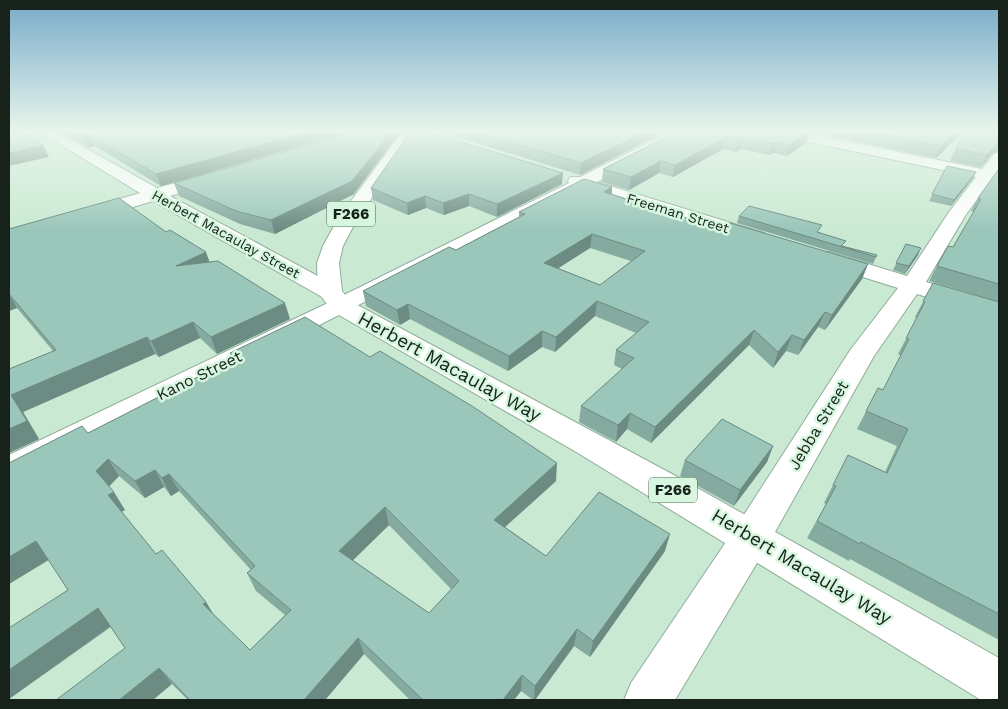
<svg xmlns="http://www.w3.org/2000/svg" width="1008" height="709" font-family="'Work Sans',sans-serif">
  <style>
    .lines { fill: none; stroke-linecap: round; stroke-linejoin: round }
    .minor-casing { stroke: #8fad97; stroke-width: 2 }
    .highway-casing { stroke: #8fad97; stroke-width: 2 }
    .minor { fill: #fff; fill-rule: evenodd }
    .highway { fill: #fff; fill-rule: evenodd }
    .wall { fill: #85aaa0; fill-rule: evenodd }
    .shaded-wall { fill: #6c8b82 }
    .building { fill: #9bc6ba; stroke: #6c8b82; fill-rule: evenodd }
    .labels { text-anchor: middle; stroke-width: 5; stroke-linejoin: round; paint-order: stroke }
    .far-street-label { font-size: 14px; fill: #17231a; stroke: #d7f6df }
    .shield { fill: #d7f6df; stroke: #516255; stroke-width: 1 }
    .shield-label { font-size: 15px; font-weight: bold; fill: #17231a }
    .street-label { font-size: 16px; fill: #17231a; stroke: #d7f6df }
    .near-street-label { font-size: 19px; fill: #17231a; stroke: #d7f6df }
  </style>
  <rect width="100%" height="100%" fill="#cae9d2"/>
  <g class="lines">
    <defs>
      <g id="minor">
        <polygon points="38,131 55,131 157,188 211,173 217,174 219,178 217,182 170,196 338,287 342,292 338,297 330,299 322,297 153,201 89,220 82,218 80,214 82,210 140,193"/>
        <path d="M672,131H690L688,134L597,182L764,233L767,237L764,241L757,243L750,241L583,189C396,287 208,381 21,479L9,483V455L332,301L569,183L568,181L570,177H580Z"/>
        <polygon points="769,131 797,131 982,169 994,154 999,152 999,168 997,172 999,172 999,182 991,180 965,216 926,282 999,304 999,319 917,294 874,356 766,548 675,700 624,700 631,683 738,524 851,349 898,288 821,264 818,259 821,254 829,252 907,276 949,212 976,177 776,135"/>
      </g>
      <polygon id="highway" points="403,131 417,131 356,221 343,246 339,263 342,291 350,301 685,481 999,658 999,700 981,700 578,453 332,311 318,292 317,263 323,246 339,217"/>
    </defs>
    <!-- minor casing -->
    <use href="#minor" class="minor-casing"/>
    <!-- highway casing -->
    <use href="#highway" class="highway-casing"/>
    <!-- minor -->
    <use href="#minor" class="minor"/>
    <!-- highway -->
    <use href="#highway" class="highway"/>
  </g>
  <!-- wall -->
  <g class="wall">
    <polygon points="59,131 353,131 161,186 95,146 89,148"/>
    <polygon points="437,131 667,131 580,175"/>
    <polygon points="678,131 806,143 787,156 773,153 769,155 741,149 736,152 723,149 673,177 659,173 629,190 602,182 603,169"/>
    <polygon points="807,131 963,131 936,158"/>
    <polygon points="956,149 993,153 981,167 950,161"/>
    <polygon points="947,166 973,178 951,206 929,201"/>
    <polygon points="999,170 999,302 929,281 937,266 953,247 974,212 971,211 978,198"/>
    <polygon points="174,183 354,194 275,234 240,224 179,196"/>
    <polygon points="562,184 497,217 469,206 444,215 426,208 408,215 373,200 371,188"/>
    <path d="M612,187V194L690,219L721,228L868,264L862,279L825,330L818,327L798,355L786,351L773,368L749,345L651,443L627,429L616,442L579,422L581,406L622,369L614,365L616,350L636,333L595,316L555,352L542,347L508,371L410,319L400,325L366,306L363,291L456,250L519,217V212ZM590,248L631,261L600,285L558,268Z"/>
    <polygon points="739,216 819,232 844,246 877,255 873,264 737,223"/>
    <polygon points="9,229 210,262 290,319 217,354 200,338 159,357 155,354 23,412 39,439 9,453 9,369 53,351 17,308 9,311"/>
    <polygon points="906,244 918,255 905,274 893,270"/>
    <polygon points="933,283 999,302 999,640 850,559 849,561 807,538 826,504 824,503 848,455 885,472 897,446 857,429 878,388 883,390 901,356 898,354 917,318 915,317"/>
    <path d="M230,353L556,481L505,527L546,556L665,551L590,657L574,646L535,700H533L521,691L514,700H410L364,654L325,700H188L172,684L125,648L111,627L9,699V628L68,590L49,560L9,584L88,433L232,360ZM119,476L145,498L164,487L171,496L179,491L251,570L247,573L256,591L285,615L250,650L214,615L206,602L156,554L122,512L125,510L109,487ZM389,525L451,589L429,613L353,560Z"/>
    <polygon points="773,446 767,462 734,506 680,476 685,460"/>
  </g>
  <!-- shaded-wall -->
  <g class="shaded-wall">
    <polygon points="312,131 353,131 161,186 156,174"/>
    <polygon points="392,131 401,131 354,194 275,234 271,220"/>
    <polygon points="647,131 667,131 580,175 581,163"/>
    <polygon points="956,131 963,131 936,158 941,146"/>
    <polygon points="809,132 806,143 787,156 790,145"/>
    <polygon points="90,135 95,146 89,148 84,137"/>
    <polygon points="726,137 723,149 673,177 675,165"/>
    <polygon points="744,138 741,149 736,152 739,140"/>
    <polygon points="998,141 999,141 999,151 993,153 981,167 987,155"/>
    <polygon points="776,142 773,153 769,155 773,144"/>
    <polygon points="43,145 49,157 9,166 9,153"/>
    <polygon points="661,161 659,173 629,190 631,177"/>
    <polygon points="976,172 973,178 951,206 954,200"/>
    <polygon points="563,173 562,184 497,217 497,204"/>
    <polygon points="612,187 611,200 604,192"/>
    <polygon points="469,194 469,206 444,215 443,203"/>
    <polygon points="425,196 426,208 408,215 407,203"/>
    <polygon points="592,234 590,248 543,278 544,263"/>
    <polygon points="921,248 918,255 905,274 909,266"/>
    <polygon points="206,252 211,266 176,266"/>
    <polygon points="868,264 862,279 825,330 832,315"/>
    <polygon points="9,294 17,308 9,311"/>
    <polygon points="597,301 595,316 555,352 556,337"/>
    <polygon points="285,303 290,319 217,354 211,337"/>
    <polygon points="408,304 410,319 400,325 397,310"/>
    <polygon points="825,312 818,327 798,355 804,340"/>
    <polygon points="193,322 200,338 159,357 151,341"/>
    <polygon points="754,330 749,345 651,443 655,427"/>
    <polygon points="542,331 542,347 508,371 509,356"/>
    <polygon points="792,335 786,351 773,368 778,352"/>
    <polygon points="147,337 155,354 23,412 39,439 9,453 9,429 11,395"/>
    <polygon points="630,413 627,429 616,442 618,425"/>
    <polygon points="773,446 767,462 734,506 740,490"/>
    <polygon points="108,459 119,476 107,488 96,471"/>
    <polygon points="557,463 556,481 494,537 494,520"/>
    <polygon points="155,470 164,487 145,498 135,481"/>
    <polygon points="169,474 179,491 171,496 162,478"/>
    <polygon points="114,492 125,510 120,512 108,495"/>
    <polygon points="385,507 389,525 345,568 339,551"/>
    <polygon points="670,534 665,551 590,657 593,641"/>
    <polygon points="36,541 51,558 9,584 9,557"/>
    <polygon points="206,602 216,619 203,604"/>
    <polygon points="98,608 112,625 9,699 9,670"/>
    <polygon points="577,629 574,646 535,700 534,700 535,686"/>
    <polygon points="358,638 364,654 325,700 304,700"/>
    <polygon points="159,668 172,684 153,700 119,700"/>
    <polygon points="522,675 521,691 514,700 503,700"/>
  </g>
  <!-- building -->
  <g class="building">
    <polygon points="15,131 23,131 43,145 9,153 9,132"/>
    <polygon points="74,131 312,131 156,174 90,135 84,137"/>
    <polygon points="358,131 392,131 352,181 271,220 236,211 174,183"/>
    <polygon points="411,131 425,131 563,173 497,204 469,194 443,203 425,196 407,203 371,188"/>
    <polygon points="473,131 647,131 581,163"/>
    <polygon points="678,131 805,131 809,132 790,145 776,142 773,144 744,138 739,140 726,137 675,165 661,161 631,177 603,169"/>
    <polygon points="866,131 956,131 941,146"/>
    <polygon points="965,131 999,131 999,141 987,155 956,149"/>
    <polygon points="947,166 976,172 954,200 932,194"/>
    <polygon points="998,170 999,170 999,284 937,266 948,246 953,247 981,199 978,198"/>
    <path d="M584,179L612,187L604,192L690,219L721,228L727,222L868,264L832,315L825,312L804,340L792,335L778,352L754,330L655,427L630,413L618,425L581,406L634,358L616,350L649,322L597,301L556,337L542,331L509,356L408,304L397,310L363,291L449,247L456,250L525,214L519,212ZM592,234L645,251L600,285L544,263Z"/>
    <polygon points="119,198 166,232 170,230 206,252 176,266 218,261 285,303 211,337 193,322 151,341 147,337 11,395 27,421 9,429 9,369 56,350 9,294 9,229"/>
    <polygon points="749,206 822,225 817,232 846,241 841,246 877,255 876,257 739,216"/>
    <polygon points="906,244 921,248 909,266 896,263"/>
    <polygon points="933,283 999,302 999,614 861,542 860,544 817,521 836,486 833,485 848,455 887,473 908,429 866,411 878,388 883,390 909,339 906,338 925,302 923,301"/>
    <path d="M305,317L370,357L380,351L472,406L557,463L494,520L546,556L599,492L670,534L593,641L577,629L535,686L522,675L503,700H423L358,638L304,700H190L159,668L119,700H56L125,648L98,608L9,670V628L68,590L36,541L9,557V463L82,426L88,433L235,358L230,353ZM108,459L135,481L155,470L162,478L169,474L255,566L247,573L291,610L250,650L203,604L206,602L162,550L156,554L108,495L114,492L96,471ZM385,507L459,581L429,613L339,551Z"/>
    <polygon points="722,419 773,446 740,490 685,460"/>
  </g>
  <!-- sky -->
  <linearGradient id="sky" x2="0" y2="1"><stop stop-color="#77aaca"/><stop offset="0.57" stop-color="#e7f5eb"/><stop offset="1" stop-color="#e7f5eb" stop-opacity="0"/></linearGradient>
  <rect width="1008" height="230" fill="url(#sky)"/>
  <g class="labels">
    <!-- far-street labels -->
    <g class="far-street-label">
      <text transform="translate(678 213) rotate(17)" y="5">Freeman Street</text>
      <text transform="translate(226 234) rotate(29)" y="5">Herbert Macaulay Street</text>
    </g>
    <!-- shield labels -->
    <g class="shield">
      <rect x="327" y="201.5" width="48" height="25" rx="4"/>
      <rect x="649" y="477.5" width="48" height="25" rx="4"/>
    </g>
    <g class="shield-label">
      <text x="351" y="219">F266</text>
      <text x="673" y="495">F266</text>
    </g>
    <!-- street labels -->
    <g class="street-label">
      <text transform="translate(199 375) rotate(-26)" y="6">Kano Street</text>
      <text transform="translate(818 425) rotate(-59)" y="6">Jebba Street</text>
    </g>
    <!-- near-street labels -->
    <g class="near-street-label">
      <text transform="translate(450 366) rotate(29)" y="7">Herbert Macaulay Way</text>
      <text transform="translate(802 566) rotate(31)" y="7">Herbert Macaulay Way</text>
    </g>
  </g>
  <!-- border -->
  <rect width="1008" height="709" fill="none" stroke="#17231a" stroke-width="20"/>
</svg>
